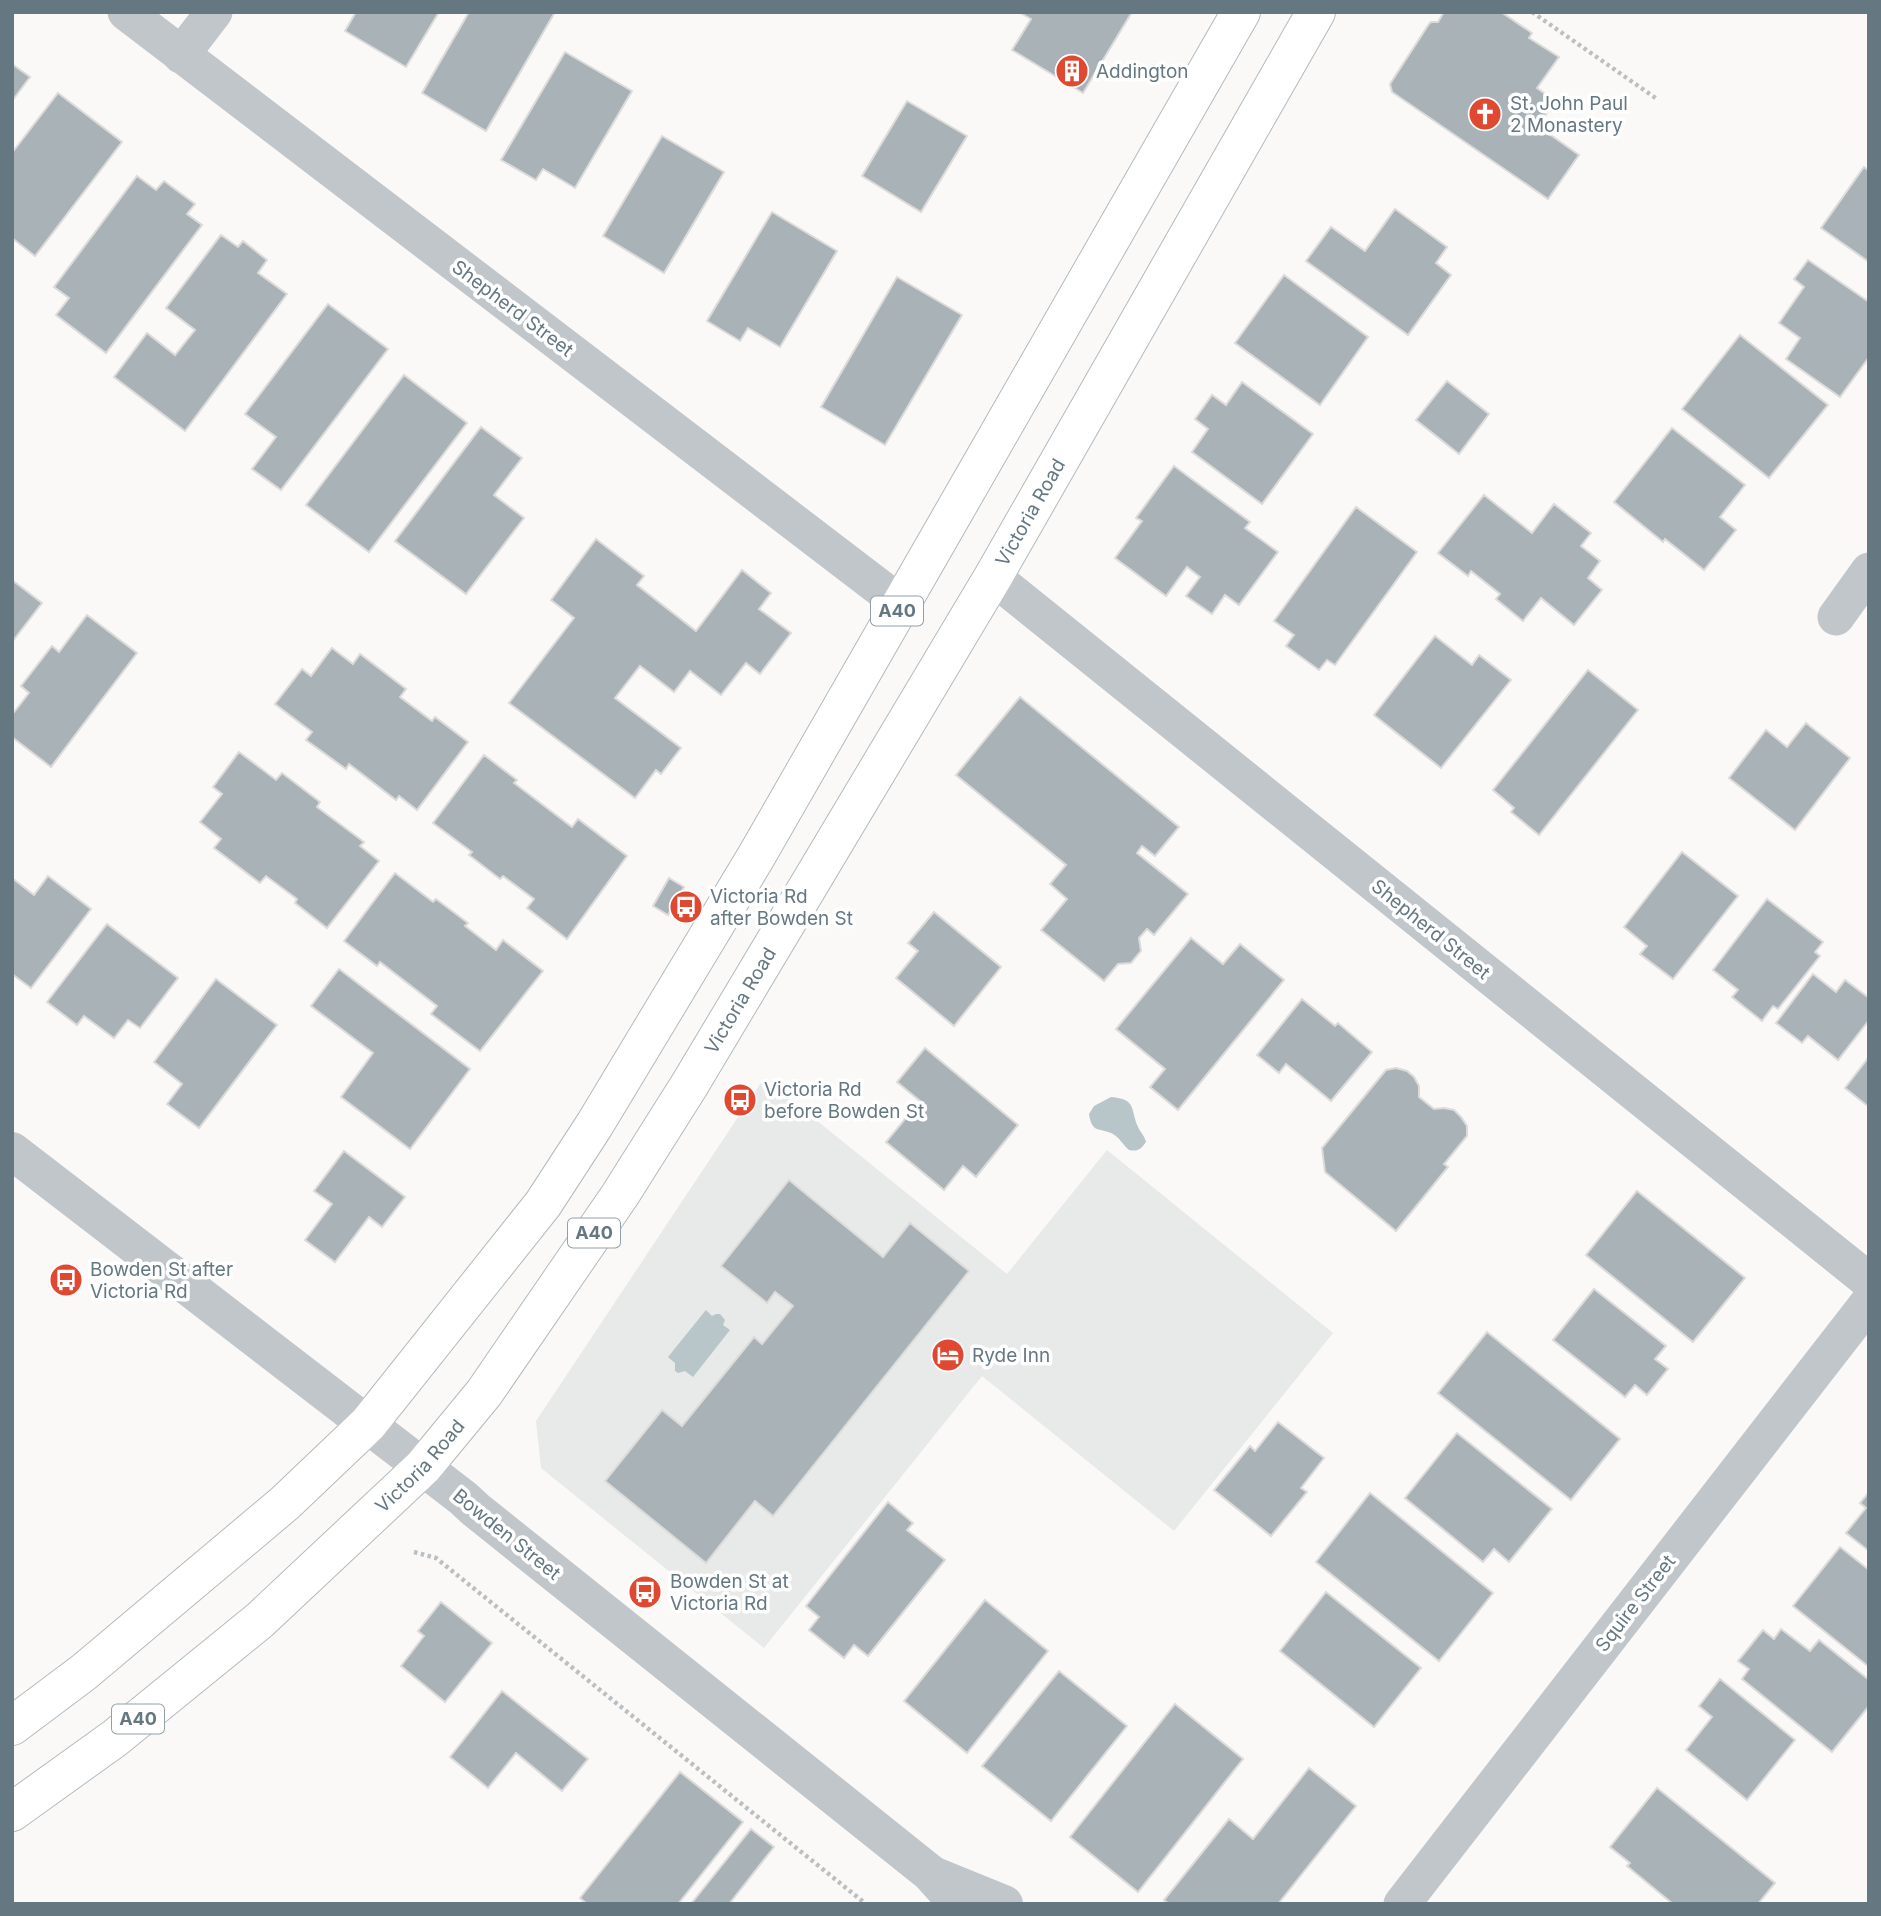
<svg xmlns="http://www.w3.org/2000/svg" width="1881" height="1916" font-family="Inter,sans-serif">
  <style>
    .built { fill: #e8e9e9 }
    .water { fill: #b9c6c9 }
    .building { fill: #a8b2b7; stroke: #dcdbda; stroke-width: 2 }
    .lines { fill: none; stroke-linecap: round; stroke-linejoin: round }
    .trunk-casing { stroke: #b4babd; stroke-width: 40 }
    .path { stroke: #bbbfc2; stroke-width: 4.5; stroke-dasharray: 3.5 3.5; stroke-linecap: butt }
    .minor { stroke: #c1c6ca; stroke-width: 37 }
    .tertiary { stroke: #c1c6ca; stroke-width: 38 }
    .trunk { stroke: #fff; stroke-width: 38 }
    .labels { text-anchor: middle; stroke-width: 7; stroke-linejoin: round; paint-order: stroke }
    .shield { fill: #fff; stroke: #93a0a8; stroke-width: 2 }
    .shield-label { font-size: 18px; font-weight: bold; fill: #657882 }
    .poi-label { font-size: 19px; fill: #657882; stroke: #fff; text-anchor: start }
    .street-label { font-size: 19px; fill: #657882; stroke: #fff }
  </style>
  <rect width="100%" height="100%" fill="#faf9f8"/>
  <!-- built -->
  <polygon class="built" points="764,1078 1007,1274 1107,1150 1333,1333 1174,1531 982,1376 764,1648 541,1468 536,1421"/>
  <!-- water -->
  <g class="water">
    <path d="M1111,1097C1137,1099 1130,1109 1138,1127C1141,1133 1144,1135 1146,1142C1141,1149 1138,1152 1129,1150C1123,1145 1120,1138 1113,1134C1099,1127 1092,1134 1089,1114L1094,1106Z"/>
    <polygon points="706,1310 712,1316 716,1314 720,1314 725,1320 723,1325 730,1330 693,1377 685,1371 678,1373 675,1371 675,1363 668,1357"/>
  </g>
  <!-- building -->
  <g class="building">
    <polygon points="356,12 439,12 406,67 345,31"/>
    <polygon points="469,12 555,12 486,131 422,93"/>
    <polygon points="1019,12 1132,12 1083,93 1012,50 1031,19"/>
    <polygon points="1444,12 1501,12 1532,33 1529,38 1559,57 1537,88 1555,101 1538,126 1579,155 1548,199 1392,92 1390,84 1429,24 1431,22 1438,22"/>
    <polygon points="565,52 632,91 575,188 543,169 536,180 501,160"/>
    <polygon points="12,64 30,77 12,101"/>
    <polygon points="58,93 122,142 35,256 12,238 12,153"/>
    <polygon points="907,101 967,136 921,212 862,176"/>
    <polygon points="662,136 724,172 664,273 603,236"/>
    <polygon points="1864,167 1869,171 1869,262 1821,228"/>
    <polygon points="137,176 156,190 164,181 195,204 187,214 202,225 106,353 56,315 69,298 54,287"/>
    <polygon points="1395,209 1447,247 1436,263 1451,275 1408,335 1306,261 1331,227 1365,251"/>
    <polygon points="772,212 837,251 780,347 748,328 740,341 707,321"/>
    <polygon points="221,235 238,247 243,241 267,260 258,273 287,294 185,431 114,377 147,333 175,355 195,330 166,308"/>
    <polygon points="1808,260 1869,302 1869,357 1840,397 1786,359 1800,338 1779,323 1804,287 1794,279"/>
    <polygon points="1284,275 1368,337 1320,405 1235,343"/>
    <polygon points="897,277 962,315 885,445 821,407"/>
    <polygon points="328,304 388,349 281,490 252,469 276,437 245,414"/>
    <polygon points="1740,335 1828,405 1769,478 1682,409"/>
    <polygon points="404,375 467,423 369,552 306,505"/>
    <polygon points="1447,381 1489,414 1459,454 1416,420"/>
    <polygon points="1242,382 1313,434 1262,504 1192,452 1208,429 1195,419 1212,395 1226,405"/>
    <polygon points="481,427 522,458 494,495 524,518 466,594 395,541"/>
    <polygon points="1672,428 1745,485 1720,517 1736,530 1704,570 1665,539 1663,542 1614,502"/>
    <polygon points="1174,466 1250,522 1245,528 1278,552 1239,605 1225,595 1212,614 1186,596 1200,577 1187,567 1166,596 1115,558 1142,521 1136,518"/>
    <polygon points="1484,495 1532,533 1554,504 1591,533 1581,546 1600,561 1588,578 1602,590 1574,625 1541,598 1523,621 1496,599 1500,594 1471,571 1468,576 1438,553"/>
    <polygon points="1356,507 1417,552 1335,665 1327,660 1319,670 1286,646 1294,635 1274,621"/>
    <polygon points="596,539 644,576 637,585 696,631 742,570 771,593 759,609 791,633 760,674 746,663 721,695 690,671 674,692 640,666 615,698 681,748 661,774 656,770 635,798 509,703 574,618 551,600"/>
    <polygon points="12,580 42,603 12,642"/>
    <polygon points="87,615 137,653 51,767 12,737 12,715 29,693 21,686 52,646 59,652"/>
    <polygon points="1435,636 1472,665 1479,655 1511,680 1441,768 1374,715"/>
    <polygon points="332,648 353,664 360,654 406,689 400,697 432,721 435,717 468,742 417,810 399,796 396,800 349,764 346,769 306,740 312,732 275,704 302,669 311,676"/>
    <polygon points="1588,670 1638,710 1539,835 1511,812 1514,808 1493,790"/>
    <polygon points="1020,697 1179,827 1155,856 1142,846 1137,853 1188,894 1154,935 1147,929 1139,938 1141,951 1131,963 1118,964 1104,981 1041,930 1067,899 1050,884 1066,865 956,775"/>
    <polygon points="1806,723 1850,758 1795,830 1729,778 1766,730 1787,747"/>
    <polygon points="239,752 276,780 282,773 320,802 317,807 364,842 360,846 379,861 327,928 295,903 297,899 266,876 260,883 214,848 221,839 200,822 222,794 213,787"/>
    <polygon points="484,755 517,780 514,783 572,827 578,819 627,856 567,939 527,908 534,899 503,876 500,879 469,855 472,852 433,823"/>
    <polygon points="1682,852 1738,896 1673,979 1640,954 1647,946 1624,927"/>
    <polygon points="395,873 433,902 436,899 468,923 465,926 496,950 503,940 543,971 480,1051 431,1014 437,1006 380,962 377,966 344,941"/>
    <polygon points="48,876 91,909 31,988 12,974 12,878 34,895"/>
    <polygon points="669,878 684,887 668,915 653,906"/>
    <polygon points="1767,899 1823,942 1815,952 1820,956 1778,1009 1773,1006 1762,1021 1732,997 1738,990 1713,970"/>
    <polygon points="934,912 1001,967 954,1026 896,978 918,951 908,943"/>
    <polygon points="107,924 178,978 140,1028 128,1020 114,1038 84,1016 77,1025 47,1002"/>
    <polygon points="1191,938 1223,964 1240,944 1284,980 1178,1110 1150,1087 1165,1069 1116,1029"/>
    <polygon points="339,969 470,1069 410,1149 341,1097 373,1053 311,1006"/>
    <polygon points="1813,974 1836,992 1845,980 1869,998 1869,1020 1838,1060 1808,1036 1802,1043 1776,1023"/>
    <polygon points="216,979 277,1025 199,1128 167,1104 182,1084 154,1062"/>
    <polygon points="1302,999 1335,1026 1338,1023 1372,1052 1331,1101 1286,1064 1279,1073 1257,1055"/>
    <polygon points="925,1048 1018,1125 976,1177 963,1166 944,1190 886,1142 920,1101 897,1082"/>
    <polygon points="1869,1057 1869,1107 1845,1088"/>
    <polygon points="1396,1068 1407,1071 1414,1077 1419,1086 1419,1097 1434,1109 1444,1108 1454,1110 1461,1117 1467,1126 1467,1136 1444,1164 1448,1167 1396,1231 1325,1172 1322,1148 1386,1070"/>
    <polygon points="344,1151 405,1197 382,1227 369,1217 335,1262 305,1240 332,1204 314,1191"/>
    <polygon points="789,1180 883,1257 910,1223 969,1271 773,1516 755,1501 706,1563 605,1481 662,1410 682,1426 754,1337 762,1344 793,1306 775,1292 767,1303 721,1266"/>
    <polygon points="1637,1191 1745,1278 1693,1342 1586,1255"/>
    <polygon points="1594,1289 1666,1346 1655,1359 1668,1369 1647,1395 1635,1385 1625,1397 1553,1340"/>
    <polygon points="1487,1332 1620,1439 1571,1500 1438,1393"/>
    <polygon points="1278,1422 1324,1458 1301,1488 1307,1492 1271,1536 1214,1490 1250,1446 1255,1451"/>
    <polygon points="1457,1433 1552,1509 1509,1562 1494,1549 1483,1562 1405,1498"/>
    <polygon points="1869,1492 1869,1551 1846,1533 1866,1508 1860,1503"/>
    <polygon points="1370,1493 1493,1593 1439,1661 1316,1562"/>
    <polygon points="888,1502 913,1523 907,1530 945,1560 868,1656 854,1645 844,1658 809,1630 819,1617 806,1606"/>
    <polygon points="1840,1547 1869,1570 1869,1667 1793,1606"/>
    <polygon points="1326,1592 1421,1668 1374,1727 1280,1651"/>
    <polygon points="985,1600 1048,1651 967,1753 904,1701"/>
    <polygon points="441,1602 492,1643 445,1702 401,1666 424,1636 418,1631"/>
    <polygon points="1781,1629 1810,1651 1819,1640 1869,1680 1869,1706 1832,1752 1742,1679 1749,1669 1738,1661 1763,1630 1774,1639"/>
    <polygon points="1059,1671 1127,1726 1051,1821 982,1766"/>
    <polygon points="1720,1679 1795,1740 1747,1800 1686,1750 1712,1717 1699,1706"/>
    <polygon points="502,1691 588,1759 562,1791 516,1753 488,1788 450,1757"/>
    <polygon points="1175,1704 1243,1759 1138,1892 1070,1837"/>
    <polygon points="1309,1768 1356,1806 1278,1904 1169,1904 1164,1900 1229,1819 1253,1839"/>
    <polygon points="680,1772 743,1822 678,1904 587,1904 580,1898"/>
    <polygon points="1657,1788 1775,1883 1758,1904 1673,1904 1627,1866 1630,1863 1610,1847"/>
    <polygon points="751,1829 774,1847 729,1904 691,1904"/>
  </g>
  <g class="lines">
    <defs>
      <g id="trunk">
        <polyline points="12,1726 84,1672 285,1503 368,1424 543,1204 595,1124 757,855 1241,12"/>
        <path id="s1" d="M12,1812L115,1738L260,1620L423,1467L484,1393L620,1195L690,1084L993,577L1316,12"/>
      </g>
    </defs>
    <!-- trunk casing -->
    <use href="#trunk" class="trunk-casing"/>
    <!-- path -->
    <g class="path">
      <polyline points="1532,12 1657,99"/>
      <polyline points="414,1552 436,1558 866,1904"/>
    </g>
    <!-- minor -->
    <g class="minor">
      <polyline points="126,12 901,604"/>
      <polyline points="181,55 214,12"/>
      <polyline points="993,577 1869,1281"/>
      <polyline points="1836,617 1869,571"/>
      <polyline points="1402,1904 1869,1302"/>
    </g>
    <!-- tertiary -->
    <g class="tertiary">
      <polyline points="12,1151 463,1498 476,1510 930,1873 958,1904"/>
      <polyline points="935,1876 1004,1904"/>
    </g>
    <!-- trunk -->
    <use href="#trunk" class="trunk"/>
  </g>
  <!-- icons -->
  <defs>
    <symbol id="building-disc" viewBox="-11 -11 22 22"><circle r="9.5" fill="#e04931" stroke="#fff"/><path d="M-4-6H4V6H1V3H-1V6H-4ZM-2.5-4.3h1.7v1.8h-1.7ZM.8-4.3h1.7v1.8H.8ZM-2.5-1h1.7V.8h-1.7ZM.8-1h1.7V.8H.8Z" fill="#fff"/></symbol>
    <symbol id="church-disc" viewBox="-11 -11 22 22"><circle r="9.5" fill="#e04931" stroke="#fff"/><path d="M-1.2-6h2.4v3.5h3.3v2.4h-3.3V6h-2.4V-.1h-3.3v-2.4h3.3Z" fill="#fff"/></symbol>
    <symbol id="bus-disc" viewBox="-11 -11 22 22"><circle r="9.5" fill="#e04931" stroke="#fff"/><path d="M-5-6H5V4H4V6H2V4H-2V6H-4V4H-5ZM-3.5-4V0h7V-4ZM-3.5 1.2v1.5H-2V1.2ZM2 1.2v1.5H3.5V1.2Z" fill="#fff"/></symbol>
    <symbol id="hotel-disc" viewBox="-11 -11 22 22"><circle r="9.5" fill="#e04931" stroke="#fff"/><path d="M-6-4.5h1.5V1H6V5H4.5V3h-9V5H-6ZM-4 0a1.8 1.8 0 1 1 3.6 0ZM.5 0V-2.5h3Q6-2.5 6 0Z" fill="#fff"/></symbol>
  </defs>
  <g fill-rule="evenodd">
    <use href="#building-disc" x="1053" y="52" width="38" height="38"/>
    <use href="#church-disc" x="1466" y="95" width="38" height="38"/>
    <use href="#bus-disc" x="667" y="888" width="38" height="38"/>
    <use href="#bus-disc" x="721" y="1081" width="38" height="38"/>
    <use href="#bus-disc" x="47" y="1261" width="38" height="38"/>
    <use href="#hotel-disc" x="929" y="1336" width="38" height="38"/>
    <use href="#bus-disc" x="626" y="1573" width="38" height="38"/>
  </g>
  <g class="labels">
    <!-- shield labels -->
    <g class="shield">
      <rect x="871" y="596.5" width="52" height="29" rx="5"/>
      <rect x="568" y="1218.5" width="52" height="29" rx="5"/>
      <rect x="112" y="1704.5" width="52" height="29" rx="5"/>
    </g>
    <g class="shield-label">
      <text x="897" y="617">A40</text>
      <text x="594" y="1239">A40</text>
      <text x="138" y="1725">A40</text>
    </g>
    <!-- poi labels -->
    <g class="poi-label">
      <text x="1096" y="78">Addington</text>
      <text x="1510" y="110">St. John Paul<tspan x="1510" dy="22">2 Monastery</tspan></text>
      <text x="710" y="903">Victoria Rd<tspan x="710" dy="22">after Bowden St</tspan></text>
      <text x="764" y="1096">Victoria Rd<tspan x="764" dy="22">before Bowden St</tspan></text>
      <text x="90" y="1276">Bowden St after<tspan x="90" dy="22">Victoria Rd</tspan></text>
      <text x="972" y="1362">Ryde Inn</text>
      <text x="670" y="1588">Bowden St at<tspan x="670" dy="22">Victoria Rd</tspan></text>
    </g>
    <!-- street labels -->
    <g class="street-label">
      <text transform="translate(513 308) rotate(37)" y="7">Shepherd Street</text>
      <text dy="7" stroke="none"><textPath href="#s1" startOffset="1670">Victoria Road</textPath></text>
      <text transform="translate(1431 929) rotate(39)" y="7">Shepherd Street</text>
      <text dy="7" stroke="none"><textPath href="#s1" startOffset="1102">Victoria Road</textPath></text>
      <text dy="7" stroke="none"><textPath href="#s1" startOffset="536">Victoria Road</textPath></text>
      <text transform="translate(507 1534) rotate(39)" y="7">Bowden Street</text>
      <text transform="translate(1635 1603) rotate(-52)" y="7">Squire Street</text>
    </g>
  </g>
  <!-- border -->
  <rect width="1881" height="1916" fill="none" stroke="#657882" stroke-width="28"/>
</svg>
